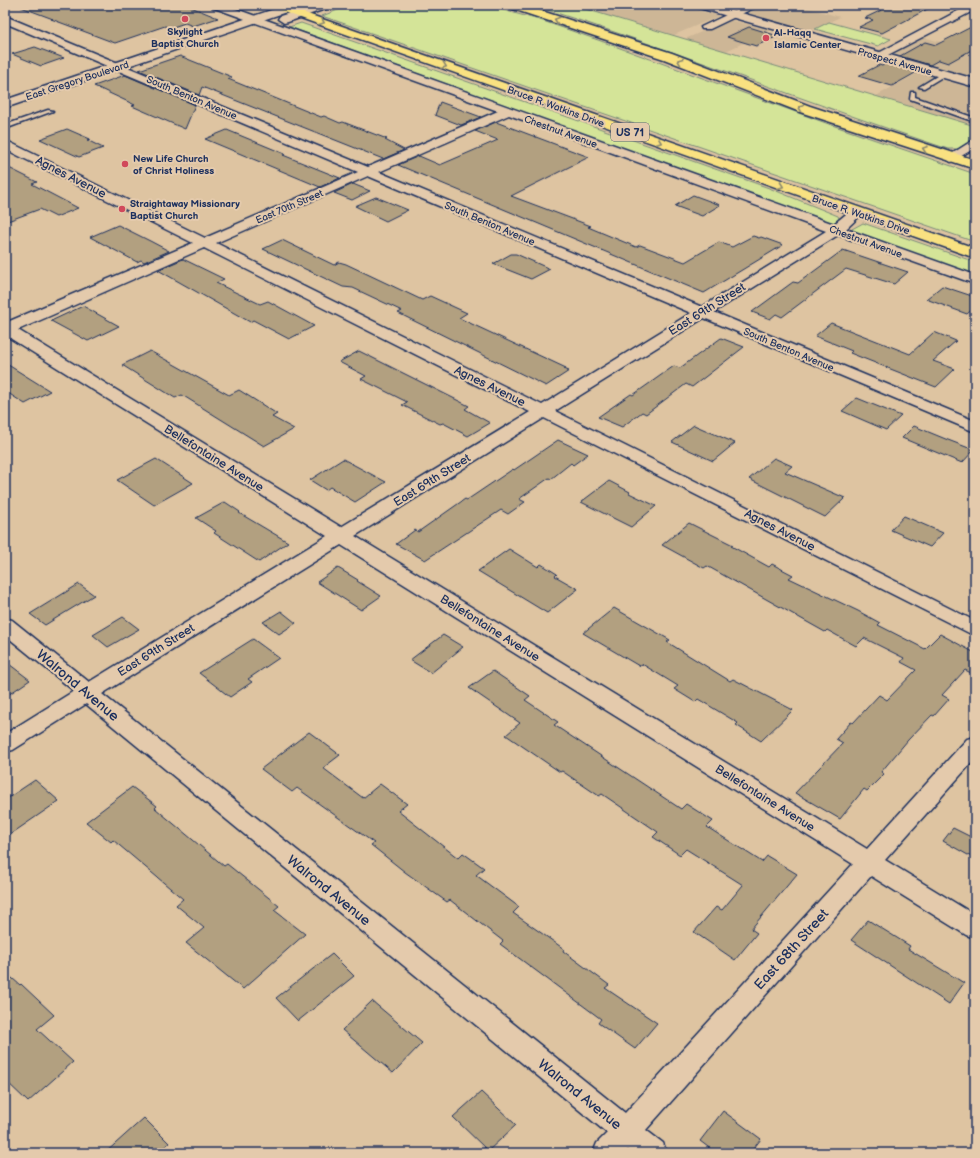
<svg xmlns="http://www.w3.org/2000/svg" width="980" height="1158" font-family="'Balsamiq Sans',sans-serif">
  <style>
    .built { fill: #cdb696 }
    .green { fill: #d4e498; stroke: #788a7b }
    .building { fill: #b2a080; stroke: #1b2f5e }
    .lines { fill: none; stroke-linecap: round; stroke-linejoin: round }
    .service-casing { stroke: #1b2f5e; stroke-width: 3 }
    .minor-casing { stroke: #1b2f5e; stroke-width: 3 }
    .secondary-casing { stroke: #1b2f5e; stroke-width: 3 }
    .trunk-casing { stroke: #1b2f5e; stroke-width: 3 }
    .motorway-casing { stroke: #1b2f5e; stroke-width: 3 }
    .service { fill: #e4caac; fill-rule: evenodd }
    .minor { fill: #e4caac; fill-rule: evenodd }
    .secondary { fill: #e4caac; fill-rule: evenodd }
    .trunk { fill: #f9e181; fill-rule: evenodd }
    .motorway { fill: #f9e181; fill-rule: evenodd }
    .oneway { stroke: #8a8870 }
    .poi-dot { fill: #d1495b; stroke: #e4caac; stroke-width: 1.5 }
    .labels { text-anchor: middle; stroke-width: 4; stroke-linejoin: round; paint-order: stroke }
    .far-poi-label { font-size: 10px; font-weight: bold; fill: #1b2f5e; stroke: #e4caac; text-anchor: start }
    .far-street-label { font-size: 10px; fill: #1b2f5e; stroke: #e4caac }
    .shield { fill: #e4caac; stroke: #575e75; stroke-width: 1 }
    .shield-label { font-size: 11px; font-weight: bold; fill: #1b2f5e }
    .street-label { font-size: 12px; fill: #1b2f5e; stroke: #e4caac }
    .near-street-label { font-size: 14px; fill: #1b2f5e; stroke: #e4caac }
  </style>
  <rect width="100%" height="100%" fill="#dec4a1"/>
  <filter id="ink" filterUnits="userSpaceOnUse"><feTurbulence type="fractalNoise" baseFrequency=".025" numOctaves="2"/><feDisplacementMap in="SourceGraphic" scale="8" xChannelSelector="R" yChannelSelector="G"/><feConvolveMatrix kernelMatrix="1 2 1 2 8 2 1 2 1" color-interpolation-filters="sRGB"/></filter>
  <g filter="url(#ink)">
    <!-- built -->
    <g class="built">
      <polygon points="572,5 681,5 719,16 674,35"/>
      <polygon points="763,5 797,5 840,17 810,31 747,13"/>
      <polygon points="730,20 771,30 726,51 685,39"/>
      <polygon points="923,37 975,52 975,78 893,53"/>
      <polygon points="918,73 975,89 975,126 876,96"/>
    </g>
    <!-- green -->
    <g class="green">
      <polygon points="351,5 485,5 543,21 598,40 826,123 975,174 975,242 322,16"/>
      <path d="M532,5H572L975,126V138L958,149H948C809,103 672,49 532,5Z"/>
      <polygon points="829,22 891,39 878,46 815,29"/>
      <polygon points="301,23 769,188 838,216 840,220 833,224 289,27"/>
      <polygon points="863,223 975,262 975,276 853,232 852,229"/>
    </g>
    <!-- building -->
    <g class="building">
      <polygon points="21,5 190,5 191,7 218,18 193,26 185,23 170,28 165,26 115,43 51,19 53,19 21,7"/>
      <polygon points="892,5 935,5 882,33 859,27 873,20 865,18"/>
      <polygon points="975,25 975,48 948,63 939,60 930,65 900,56 925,42 936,45"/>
      <polygon points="749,27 778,36 756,46 727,37"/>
      <polygon points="35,47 64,58 41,66 12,54"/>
      <polygon points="180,56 232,77 228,79 321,117 324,116 340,123 343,122 387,139 385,140 404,150 383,159 202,87 199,95 139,70"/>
      <polygon points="887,63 917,72 892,86 858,76 879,65 882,66"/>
      <polygon points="125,75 195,105 185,129 132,106 135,105 94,86"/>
      <polygon points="440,102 481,117 461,125 435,115"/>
      <polygon points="496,122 589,157 511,196 591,226 588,227 636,247 640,245 685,262 719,242 732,247 753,236 759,238 761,237 783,245 704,293 398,165 419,156 440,165 498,140 475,131"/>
      <polygon points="67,129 90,139 87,140 103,148 79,157 40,139"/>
      <polygon points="227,130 285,154 283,155 340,178 320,187 205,139"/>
      <polygon points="5,166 37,182 32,184 78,208 56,217 40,209 5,222"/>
      <polygon points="353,184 370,191 352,200 334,193"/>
      <polygon points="693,195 720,205 702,216 675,206"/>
      <polygon points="376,197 408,210 386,221 355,206"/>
      <polygon points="118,225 150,241 169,251 144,262 141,260 137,262 90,237"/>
      <polygon points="282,240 334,265 339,262 346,264 422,300 430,296 467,313 459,318 566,368 564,369 569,371 546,386 398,313 402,311 353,288 343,287 263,249"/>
      <polygon points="843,250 908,272 894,284 846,269 782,317 776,314 770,319 752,312 793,282 798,283"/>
      <polygon points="511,254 516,254 550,269 531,279 493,264"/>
      <polygon points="183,259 224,279 216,283 260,304 268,301 314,326 289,339 253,320 250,322 158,270"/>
      <polygon points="942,286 975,297 975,307 967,314 926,299"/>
      <polygon points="83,306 119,326 88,341 51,321"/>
      <polygon points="831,323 910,354 934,332 956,341 933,361 955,369 936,387 850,353 852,351 815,336"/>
      <polygon points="721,338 744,347 692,387 686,384 646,414 642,412 622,427 598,417 631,394 633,395 674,366 680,368"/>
      <polygon points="150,351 229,395 239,390 277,414 272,417 294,429 264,446 182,395 175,398 122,365"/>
      <polygon points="359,351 469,406 465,409 490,423 468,436 443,423 440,424 402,405 407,402 361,379 366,376 339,362"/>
      <polygon points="5,363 50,391 25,404 5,391"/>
      <polygon points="857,398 874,405 901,416 886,430 842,411"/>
      <polygon points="694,425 719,436 735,443 713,461 672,442"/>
      <polygon points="914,426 948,440 974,450 962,463 902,438"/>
      <polygon points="558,440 588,454 573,465 571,463 551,479 549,478 519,499 525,502 508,514 501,510 425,560 396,544 415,530 418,532 465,499 467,500 513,469 514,470"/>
      <polygon points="774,458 792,466 785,472 845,498 825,517 749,479"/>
      <polygon points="156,459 193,483 154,505 117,480"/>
      <polygon points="343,459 369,473 386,482 355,502 330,487 326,490 310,480"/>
      <polygon points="609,481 630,492 629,493 656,506 631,527 581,502"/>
      <polygon points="225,502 240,512 239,513 288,542 259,562 214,533 216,531 196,518"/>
      <polygon points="904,516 943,533 930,547 891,530"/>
      <polygon points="689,523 733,545 731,546 769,567 772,564 793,575 789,578 858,611 880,623 878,625 925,649 940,634 975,653 975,675 965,670 942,695 949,699 934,716 932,715 908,740 881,772 884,774 867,791 864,789 840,819 795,793 843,743 836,739 851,722 853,723 879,695 887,700 916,670 901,662 904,658 864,638 856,646 827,630 825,632 707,566 704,568 662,545"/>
      <polygon points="509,549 538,567 541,564 557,574 555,576 578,589 547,613 478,571"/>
      <polygon points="338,568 358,580 357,581 381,596 361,610 317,582"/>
      <polygon points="79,584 94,595 45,625 30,614"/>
      <polygon points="614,608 670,640 667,642 730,681 733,679 793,710 761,741 736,725 738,723 698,699 695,702 674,689 678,686 642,664 639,666 583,633"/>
      <polygon points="281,611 296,623 279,634 263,622"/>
      <polygon points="123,617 139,629 108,647 93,635"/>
      <polygon points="443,635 463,647 431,673 410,660"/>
      <polygon points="253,639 279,658 248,679 252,682 230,697 199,673"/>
      <polygon points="5,661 30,680 5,697"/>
      <polygon points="493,671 530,696 525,700 558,722 554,725 681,809 686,804 713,821 707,827 762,862 767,856 797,874 751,929 757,933 735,960 694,932 716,907 722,910 743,885 686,849 680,855 653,837 658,832 602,794 599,796 562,771 560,772 506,735 520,723 469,688"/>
      <polygon points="309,732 340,755 323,768 363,798 380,784 407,804 398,811 458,858 463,853 484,868 476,875 519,907 513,913 564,949 563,951 609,985 605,988 657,1023 635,1049 598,1023 601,1019 500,944 503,941 450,900 447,902 405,872 371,845 374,843 297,788 292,792 261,769"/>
      <polygon points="35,780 59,801 5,838 5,800"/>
      <polygon points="132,787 157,806 155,808 224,866 227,864 279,906 274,910 305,934 243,989 186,943 204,928 176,905 183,899 113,840 111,842 86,822"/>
      <polygon points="953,828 975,839 975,859 943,841"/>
      <polygon points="868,920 910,946 908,949 964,983 949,1004 851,940"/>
      <polygon points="332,954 354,976 298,1021 276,998"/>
      <polygon points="5,972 20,985 21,984 54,1015 37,1029 73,1062 28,1102 5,1080"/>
      <polygon points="372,1001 422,1043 393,1073 342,1030"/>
      <polygon points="481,1092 516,1125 488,1151 453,1117"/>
      <polygon points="723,1111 761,1139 750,1153 716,1153 700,1141"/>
      <polygon points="144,1118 169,1143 158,1153 105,1153"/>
    </g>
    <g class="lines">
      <defs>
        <g id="service">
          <polygon points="942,73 947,74 924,88 919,87"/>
          <polygon points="911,92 915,92 915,97 975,118 975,122 910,99"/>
          <polygon points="48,110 53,111 5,129 5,125"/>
        </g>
        <g id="minor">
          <path d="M211,5H225L834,224L851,210H861L863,213L846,229L975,275V284L838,235L714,312L975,421V432L704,318L555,411L975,621V636L544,418L355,536L867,849L967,739L975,737V759L885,860L975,915V938L966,935L871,876L646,1130L663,1143L667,1153H631L628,1150L625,1153H593L597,1143L607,1133L86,704L13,750L5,752V734L74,691L5,635V618L12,620L89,682L327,536L5,335V323L193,243L5,149V140L205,238L358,172L5,23V16L368,167L498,111L212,7ZM509,115L826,231L702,307L379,172ZM368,176L691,313L542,405L216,243ZM204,248L530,412L341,527L18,330ZM341,545L853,864L625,1113L102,694Z"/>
          <polygon points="747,5 760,5 710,29 702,29 701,27"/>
          <polygon points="969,5 975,5 975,10 882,58 874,58 873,56"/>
          <polygon points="975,139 975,148 951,162 945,158"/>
        </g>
        <g id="secondary">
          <polygon points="286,5 303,5 301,7 5,108 5,100"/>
          <polygon points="315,5 333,5 331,7 288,22 284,23 278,19 280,16"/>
          <polygon points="694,5 713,5 975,79 975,87 696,7"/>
        </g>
        <g id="trunk">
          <polygon points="505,5 523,5 672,53 810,106 975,160 975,169 800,112 664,59 507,7"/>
          <polygon points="285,6 975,248 975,258 281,11 279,9 281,7"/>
        </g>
        <polygon id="motorway" points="267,5 284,5 291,9 285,12 269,7"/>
      </defs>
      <!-- service casing -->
      <use href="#service" class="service-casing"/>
      <!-- minor casing -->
      <use href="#minor" class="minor-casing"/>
      <!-- secondary casing -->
      <use href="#secondary" class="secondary-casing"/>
      <!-- trunk casing -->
      <use href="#trunk" class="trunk-casing"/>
      <!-- motorway casing -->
      <use href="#motorway" class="motorway-casing"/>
      <!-- service -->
      <use href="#service" class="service"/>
      <!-- minor -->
      <use href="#minor" class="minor"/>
      <!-- secondary -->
      <use href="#secondary" class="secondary"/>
      <!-- trunk -->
      <use href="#trunk" class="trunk"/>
      <!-- motorway -->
      <use href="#motorway" class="motorway"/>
    </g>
    <!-- one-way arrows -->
    <defs><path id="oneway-chevron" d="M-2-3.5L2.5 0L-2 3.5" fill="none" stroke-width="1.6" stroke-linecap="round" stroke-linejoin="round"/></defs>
    <g class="oneway">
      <use href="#oneway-chevron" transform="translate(557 20) rotate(-162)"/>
      <use href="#oneway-chevron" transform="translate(322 22) rotate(20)"/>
      <use href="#oneway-chevron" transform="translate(680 61) rotate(-159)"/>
      <use href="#oneway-chevron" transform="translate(444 66) rotate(20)"/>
      <use href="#oneway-chevron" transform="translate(801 108) rotate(-159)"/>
      <use href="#oneway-chevron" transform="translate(659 142) rotate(20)"/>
      <use href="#oneway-chevron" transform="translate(925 149) rotate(-162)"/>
      <use href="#oneway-chevron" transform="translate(781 186) rotate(20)"/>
    </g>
  </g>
  <!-- markers -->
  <g class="poi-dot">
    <circle cx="185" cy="19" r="4"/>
    <circle cx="766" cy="38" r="4"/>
    <circle cx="125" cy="164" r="4"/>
    <circle cx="122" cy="209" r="4"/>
  </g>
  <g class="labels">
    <!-- far-poi labels -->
    <g class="far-poi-label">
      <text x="185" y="35" text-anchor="middle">Skylight<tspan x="185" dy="12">Baptist Church</tspan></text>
      <text x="774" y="36">Al-Haqq<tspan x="774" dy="12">Islamic Center</tspan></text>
      <text x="133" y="162">New Life Church<tspan x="133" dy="12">of Christ Holiness</tspan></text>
      <text x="130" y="207">Straightaway Missionary<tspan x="130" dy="12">Baptist Church</tspan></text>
    </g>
    <!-- far-street labels -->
    <g class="far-street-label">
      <text transform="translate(895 61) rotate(16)" y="4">Prospect Avenue</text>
      <text transform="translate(77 80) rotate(-18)" y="4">East Gregory Boulevard</text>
      <text transform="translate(192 97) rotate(23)" y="4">South Benton Avenue</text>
      <text transform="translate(556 106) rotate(20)" y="4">Bruce R. Watkins Drive</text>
      <text transform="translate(561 131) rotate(20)" y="4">Chestnut Avenue</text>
      <text transform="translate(289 206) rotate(-23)" y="4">East 70th Street</text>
      <text transform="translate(861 214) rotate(19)" y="4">Bruce R. Watkins Drive</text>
      <text transform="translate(490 223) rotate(23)" y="4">South Benton Avenue</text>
      <text transform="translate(866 241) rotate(20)" y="4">Chestnut Avenue</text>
      <text transform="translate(789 349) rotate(23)" y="4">South Benton Avenue</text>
    </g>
    <!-- shield labels -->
    <rect class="shield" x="611" y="123" width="38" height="18" rx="3"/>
    <g class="shield-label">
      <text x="630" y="136">US 71</text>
    </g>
    <!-- street labels -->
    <g class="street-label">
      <text transform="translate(71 177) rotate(27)" y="4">Agnes Avenue</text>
      <text transform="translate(707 309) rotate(-32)" y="4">East 69th Street</text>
      <text transform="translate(490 386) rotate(26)" y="4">Agnes Avenue</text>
      <text transform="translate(214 458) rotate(32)" y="4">Bellefontaine Avenue</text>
      <text transform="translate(432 480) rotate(-32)" y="4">East 69th Street</text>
      <text transform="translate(780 530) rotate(27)" y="4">Agnes Avenue</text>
      <text transform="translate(490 628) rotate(32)" y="4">Bellefontaine Avenue</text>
      <text transform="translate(156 650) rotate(-32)" y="4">East 69th Street</text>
      <text transform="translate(765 798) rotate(32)" y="4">Bellefontaine Avenue</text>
    </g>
    <!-- near-street labels -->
    <g class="near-street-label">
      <text transform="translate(78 685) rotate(40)" y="5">Walrond Avenue</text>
      <text transform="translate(329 890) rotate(39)" y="5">Walrond Avenue</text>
      <text transform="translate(791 949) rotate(-48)" y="5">East 68th Street</text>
      <text transform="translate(580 1094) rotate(39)" y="5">Walrond Avenue</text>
    </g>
  </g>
  <!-- margin -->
  <rect width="980" height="1158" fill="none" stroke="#e4caac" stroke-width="20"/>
  <rect x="10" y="10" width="960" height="1138" fill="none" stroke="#1b2f5e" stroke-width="1.5" filter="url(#ink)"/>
</svg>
